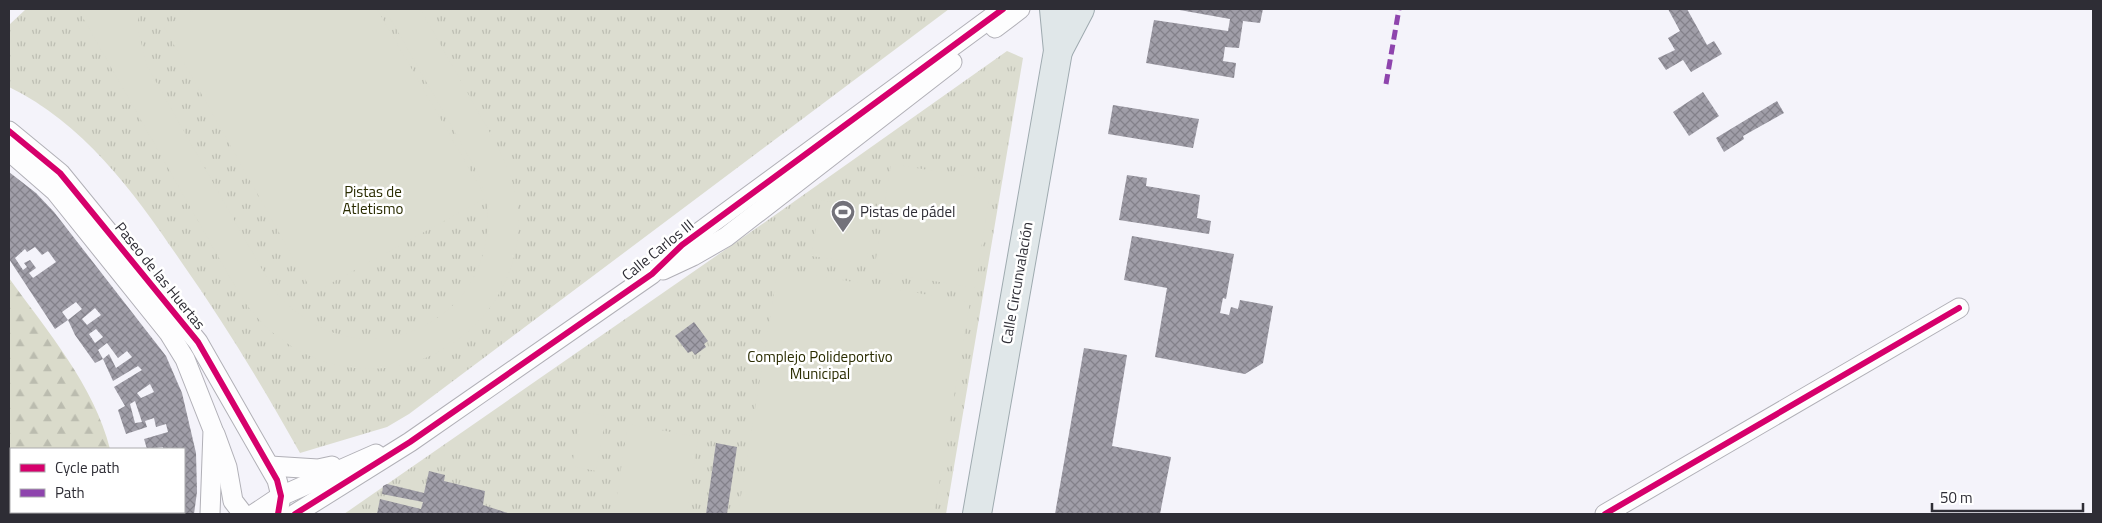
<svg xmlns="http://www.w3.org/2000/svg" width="2102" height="523" font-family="'Titillium Web',sans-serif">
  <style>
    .grass { fill: url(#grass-tufts) }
    .forest { fill: url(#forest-firs) }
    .pitch { fill: #dcddd0 }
    .building { fill: url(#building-cross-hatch); fill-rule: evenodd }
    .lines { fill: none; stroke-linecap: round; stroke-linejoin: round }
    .minor-casing { stroke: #b1b0b7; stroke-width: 21 }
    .primary-casing { stroke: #9eaaaf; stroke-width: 30 }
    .minor { stroke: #fdfdfe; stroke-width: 19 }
    .primary { stroke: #e0e7e9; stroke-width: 28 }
    .quiet { stroke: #8e44ad; stroke-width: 5; stroke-dasharray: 10 5; stroke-linecap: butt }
    .cycleway-casing { stroke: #fff; stroke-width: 9 }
    .cycleway { stroke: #d6006c; stroke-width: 6 }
    .labels { text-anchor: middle; stroke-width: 5; stroke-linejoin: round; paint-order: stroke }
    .park-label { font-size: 15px; fill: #2a2c00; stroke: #fff }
    .poi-label { font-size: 15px; fill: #2e2d35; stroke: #fff; text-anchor: start }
    .street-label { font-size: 15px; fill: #2e2d35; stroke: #fff }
  </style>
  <defs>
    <pattern id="grass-tufts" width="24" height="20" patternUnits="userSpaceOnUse" patternTransform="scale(1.25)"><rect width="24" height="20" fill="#dcddd0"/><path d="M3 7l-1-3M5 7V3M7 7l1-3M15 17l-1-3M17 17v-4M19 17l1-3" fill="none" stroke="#bdbeb3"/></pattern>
    <pattern id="forest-firs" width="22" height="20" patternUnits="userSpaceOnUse" patternTransform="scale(1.25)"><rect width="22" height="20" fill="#dadbcb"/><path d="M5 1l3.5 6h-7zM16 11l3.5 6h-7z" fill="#bbbcaf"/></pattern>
    <pattern id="building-cross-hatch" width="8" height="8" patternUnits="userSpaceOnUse" patternTransform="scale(1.25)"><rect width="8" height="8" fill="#a09ea8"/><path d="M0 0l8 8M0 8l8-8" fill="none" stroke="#83818a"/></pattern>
  </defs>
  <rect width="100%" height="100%" fill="#f4f3fa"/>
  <!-- grass -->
  <g class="grass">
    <path d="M26,9H949L409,414L387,427L300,453C263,387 225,324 182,263C136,195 85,124 9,87V25Z"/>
    <polygon points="1007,51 1023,58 946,514 344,514 768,220"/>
  </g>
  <!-- forest -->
  <path class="forest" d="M9,278C47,331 94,385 110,449H11V512H100L99,514H9Z"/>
  <!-- pitch -->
  <g class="pitch">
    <path d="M78,9H138V30L147,66L272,287C351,391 505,327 486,198L313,293L164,27L196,9H377L485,196L478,173L385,9H420C438,40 455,70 472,101C492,137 515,170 518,212C521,243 511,276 494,302C430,395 300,389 240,295Z"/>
    <polygon points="891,164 992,180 975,288 874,271"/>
    <polygon points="821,200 875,209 866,264 811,256"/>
    <polygon points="778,269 970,302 934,514 738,514"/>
    <polygon points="581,412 606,416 596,471 572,466"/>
    <polygon points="628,424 698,437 687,514 614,514"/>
  </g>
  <!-- building -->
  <g class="building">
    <polygon points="1174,9 1263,9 1260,23 1243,21 1239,48 1225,47 1223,61 1236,63 1234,78 1146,63 1154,20 1228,31 1230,19"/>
    <polygon points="1668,9 1687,9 1707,45 1714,41 1722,54 1691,72 1683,60 1666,70 1658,58 1675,50 1668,38 1680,31"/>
    <polygon points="1703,92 1719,116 1689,136 1673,112"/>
    <polygon points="1777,101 1784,113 1743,136 1744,139 1724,152 1716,138"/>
    <polygon points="1113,105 1199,119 1193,148 1108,134"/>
    <path d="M9,172L36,193L54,212L166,356L182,393L196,453L197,492L194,514H158L159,512H184V449H163V447L147,449L144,439L168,432L166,424L156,427L154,418L145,421L147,427L126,434L118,410L125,406L114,387L142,370L138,366L113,381L103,359L109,354L116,368L132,357L127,351L118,358L107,343L98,350L103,359L95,363L75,335L68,320L55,329L9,259ZM35,247L42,255L48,251L56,262L33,278L29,273L36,268L30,260L24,263L27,267L23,270L15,258L25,249L27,252ZM76,302L82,309L68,320L62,312ZM95,308L101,315L87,325L82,319ZM96,329L103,337L95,343L89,334ZM150,384L154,392L141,398L137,393ZM135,401L142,422L135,423L130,404Z"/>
    <polygon points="1127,175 1147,178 1146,186 1200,195 1197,218 1211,221 1209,234 1119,220"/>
    <polygon points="1132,236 1234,254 1226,299 1223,298 1220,313 1229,315 1231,307 1238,309 1240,300 1273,306 1263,363 1245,374 1155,357 1167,288 1124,280"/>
    <polygon points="694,322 708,341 704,344 706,347 695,355 692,351 688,353 675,336"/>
    <polygon points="1084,348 1127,355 1112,446 1171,457 1160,514 1055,514"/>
    <polygon points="716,443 737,447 727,514 706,514"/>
    <polygon points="429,471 445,475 444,481 485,491 483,505 511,514 377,514 380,499 421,509 423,502 382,494 383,486 387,484 424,493"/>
  </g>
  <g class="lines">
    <defs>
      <g id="minor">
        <polyline points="995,28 1020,9"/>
        <polyline points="9,131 60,173 198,342 277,480 281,496 278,514"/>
        <polyline points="9,151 55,191 169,333 185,359 213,430 210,514"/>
        <polyline points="663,270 693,256 726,237 952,62"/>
        <polyline points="215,434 227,467 233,501 243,514"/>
        <polyline points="270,466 318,469 332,466"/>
        <polyline points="254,514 281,496 376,454"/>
        <polyline points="295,514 410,442 652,274 682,245 1003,9"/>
        <polyline points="1605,514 1959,308"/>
      </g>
      <g id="primary">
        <polyline points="1058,51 1080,9"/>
        <polyline points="977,514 1058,51 1054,9"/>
      </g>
    </defs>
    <!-- minor casing -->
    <use href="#minor" class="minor-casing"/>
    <!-- primary casing -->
    <use href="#primary" class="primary-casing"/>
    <!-- minor -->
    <use href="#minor" class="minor"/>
    <!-- primary -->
    <use href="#primary" class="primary"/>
    <!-- quiet -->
    <polyline class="quiet" points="1386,84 1399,9"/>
    <defs>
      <g id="cycleway">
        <polyline points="9,131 60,173 198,342 277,480 281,496 278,514"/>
        <polyline points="295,514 410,442 652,274 682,245 1003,9"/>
        <polyline points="1605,514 1959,308"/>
      </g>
    </defs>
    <!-- cycleway casing -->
    <use href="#cycleway" class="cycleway-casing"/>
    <!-- cycleway -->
    <use href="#cycleway" class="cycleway"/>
  </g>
  <!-- icons -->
  <defs>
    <symbol id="stadium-pin" viewBox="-11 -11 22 30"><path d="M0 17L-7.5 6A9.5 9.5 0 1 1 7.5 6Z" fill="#73727a" stroke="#fff"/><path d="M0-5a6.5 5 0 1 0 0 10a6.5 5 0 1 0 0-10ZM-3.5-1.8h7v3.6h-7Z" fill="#fff"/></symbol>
  </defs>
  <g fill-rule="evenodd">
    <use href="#stadium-pin" x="829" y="198" width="28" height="38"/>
  </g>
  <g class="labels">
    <!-- park labels -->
    <g class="park-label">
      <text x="373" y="197">Pistas de<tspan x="373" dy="17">Atletismo</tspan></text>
      <text x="820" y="362">Complejo Polideportivo<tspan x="820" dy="17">Municipal</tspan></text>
    </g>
    <!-- poi labels -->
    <g class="poi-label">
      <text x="860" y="217">Pistas de pádel</text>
    </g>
    <!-- street labels -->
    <g class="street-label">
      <text transform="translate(658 250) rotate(-39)" y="5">Calle Carlos III</text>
      <text transform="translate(160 276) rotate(51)" y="5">Paseo de las Huertas</text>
      <text transform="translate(1017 283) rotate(-80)" y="5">Calle Circunvalación</text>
    </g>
  </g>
  <!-- border -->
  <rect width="2102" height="523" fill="none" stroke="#2e2d35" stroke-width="20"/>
  <!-- legend -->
  <rect x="10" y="448" width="175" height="65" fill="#ffffff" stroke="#ababae"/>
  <rect x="20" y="464" width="25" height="8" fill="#d6006c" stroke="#ababae"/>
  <text x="55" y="473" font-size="15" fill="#2e2d35">Cycle path</text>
  <rect x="20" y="489" width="25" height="8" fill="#8e44ad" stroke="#ababae"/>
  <text x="55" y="498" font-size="15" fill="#2e2d35">Path</text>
  <!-- scale -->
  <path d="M1932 503v8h151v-8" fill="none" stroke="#2e2d35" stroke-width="2.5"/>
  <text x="1940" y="503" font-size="15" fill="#2e2d35" stroke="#ffffff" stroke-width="4" paint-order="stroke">50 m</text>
</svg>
